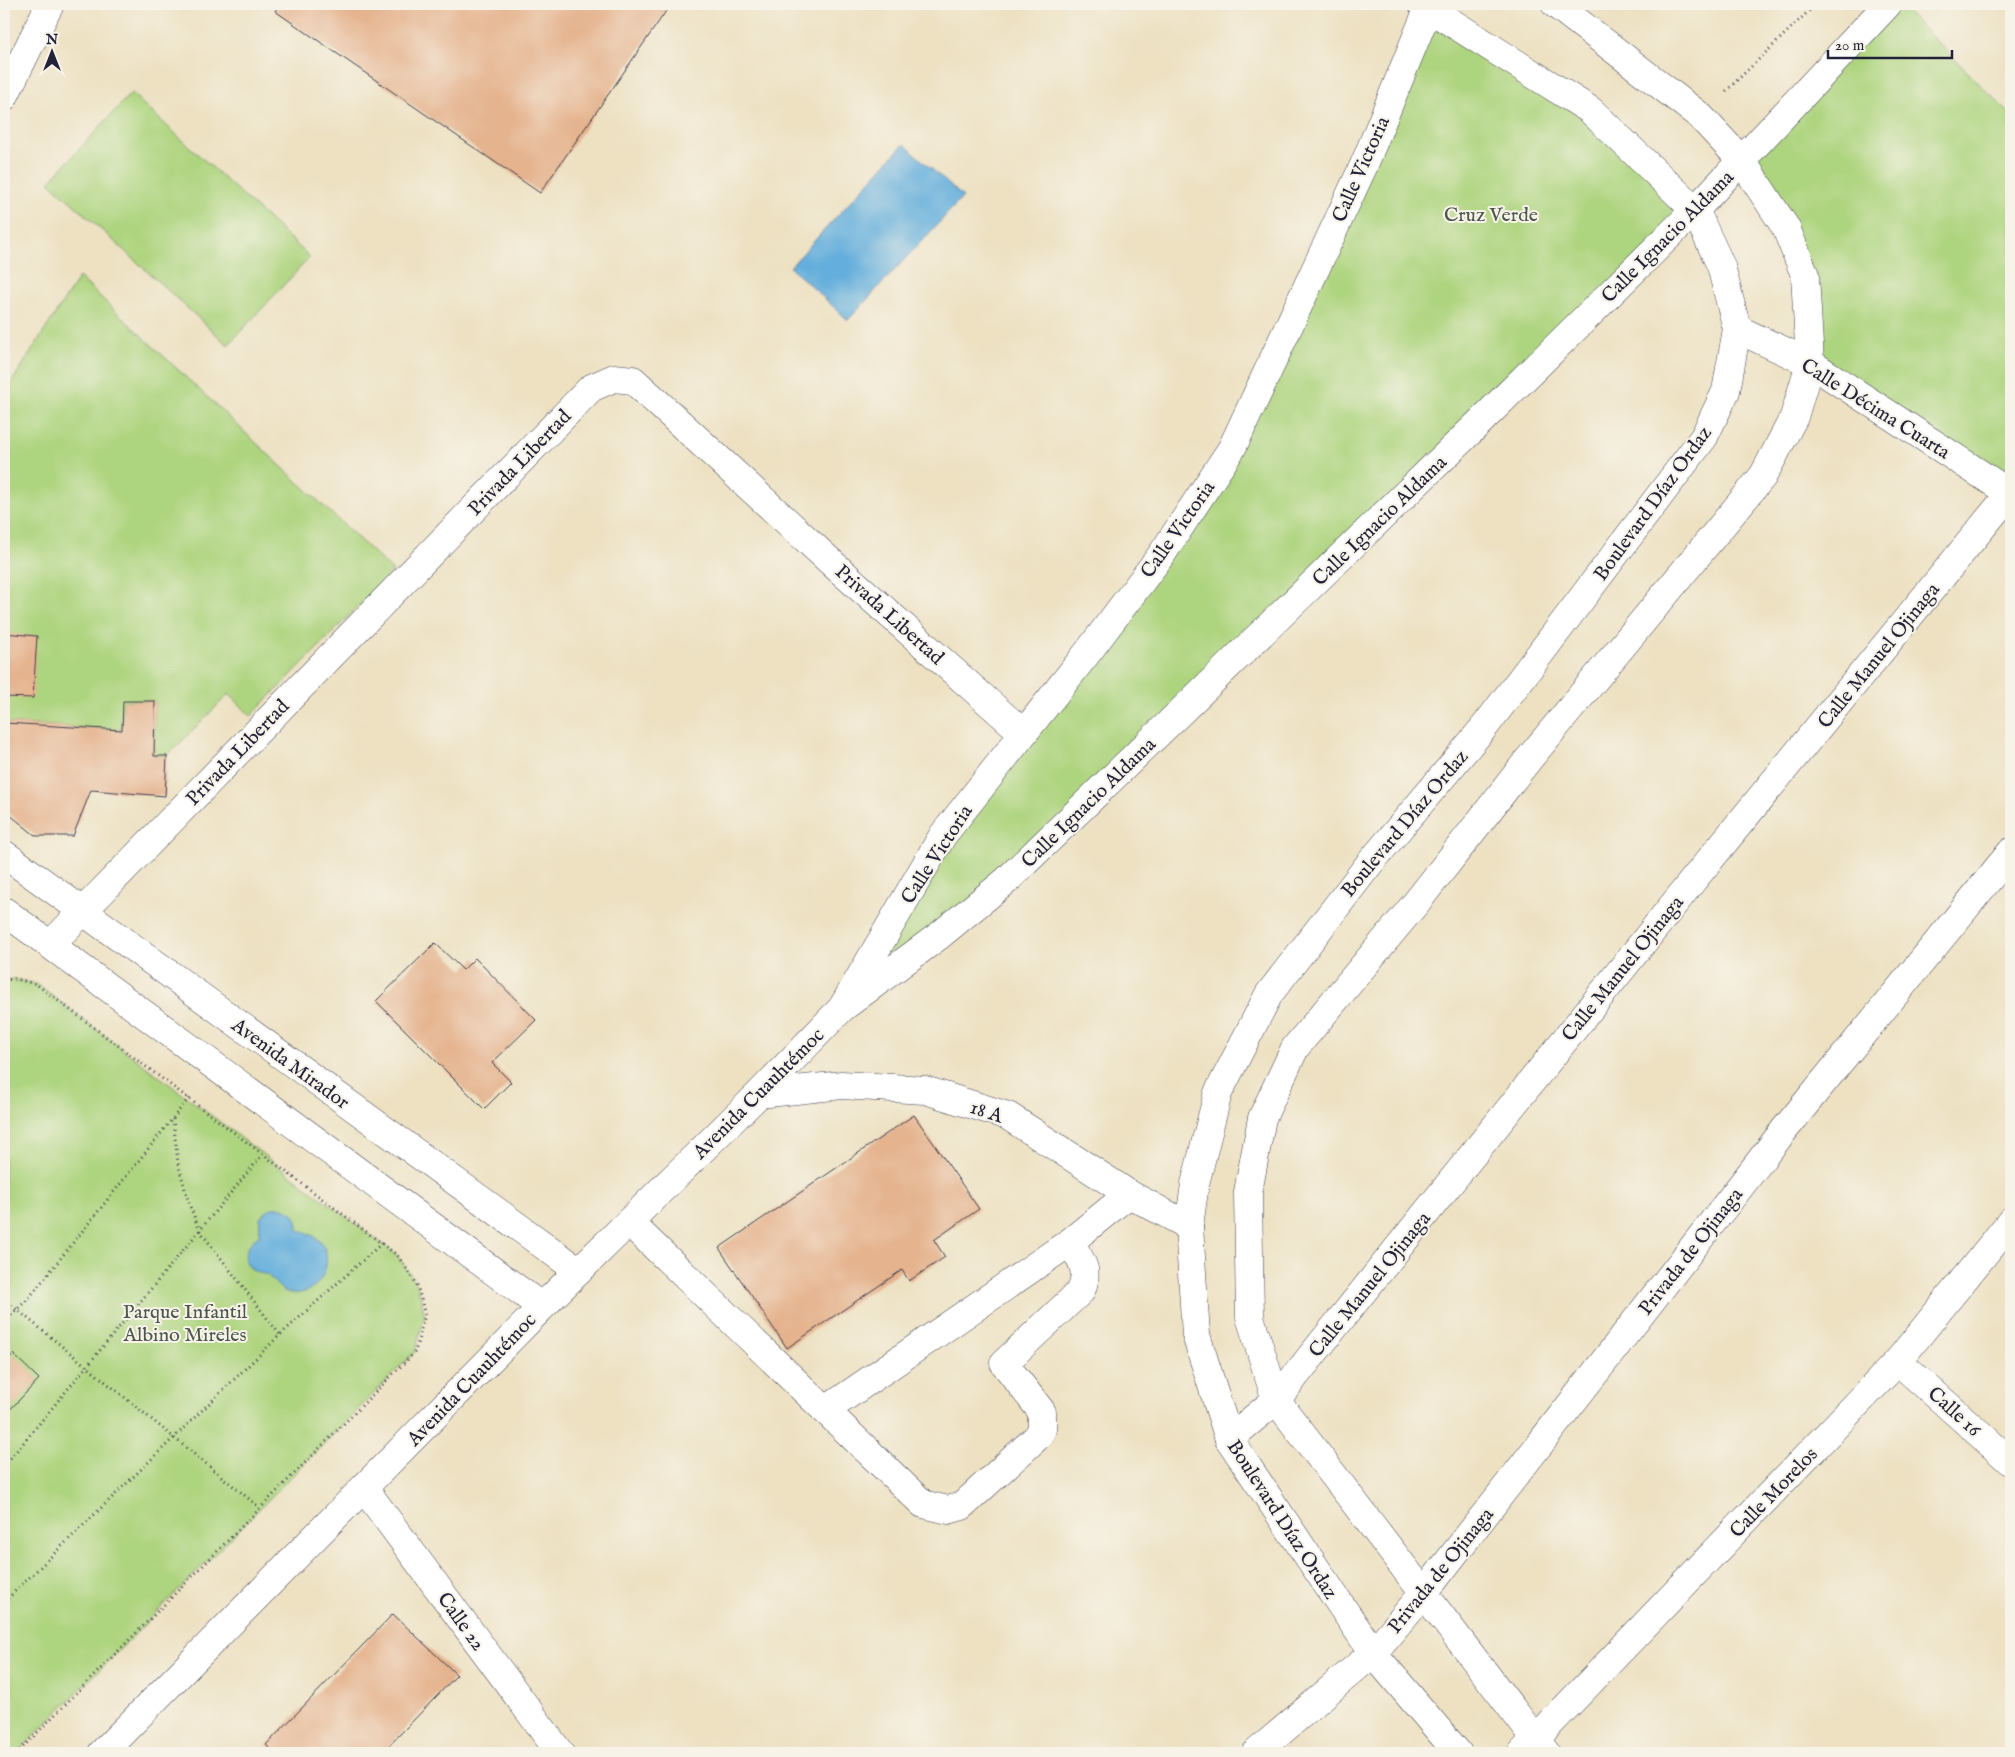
<svg xmlns="http://www.w3.org/2000/svg" width="2015" height="1757" font-family="'IM FELL English',serif">
  <style>
    .green { fill: #add47e; stroke: #687b5c }
    .water { fill: #64aedc; stroke: #43688c }
    .building { fill: #e5b38e }
    .lines { fill: none; stroke-linecap: round; stroke-linejoin: round }
    .minor-casing { stroke: #403f4f; stroke-width: 29 }
    .major-casing { stroke: #403f4f; stroke-width: 29 }
    .path { stroke: #403f4f; stroke-width: 3; stroke-dasharray: 1 4; stroke-linecap: butt }
    .minor { stroke: #fff; stroke-width: 28 }
    .major { stroke: #fff; stroke-width: 28 }
    .labels { text-anchor: middle; stroke-width: 4; stroke-linejoin: round; paint-order: stroke }
    .street-label { font-size: 20px; fill: #22223b; stroke: #f7f3e8 }
    .park-label { font-size: 20px; fill: #4c574f; stroke: #f7f3e8 }
  </style>
  <rect width="100%" height="100%" fill="#f7f3e8"/>
  <filter id="ink" filterUnits="userSpaceOnUse"><feTurbulence type="fractalNoise" baseFrequency=".02" numOctaves="2"/><feDisplacementMap in="SourceGraphic" scale="10" xChannelSelector="R" yChannelSelector="G"/><feConvolveMatrix kernelMatrix="1 2 1 2 8 2 1 2 1" color-interpolation-filters="sRGB"/></filter>
  <filter id="wash" filterUnits="userSpaceOnUse"><feTurbulence type="fractalNoise" baseFrequency=".0096" numOctaves="4" result="noise"/><feDisplacementMap in="SourceGraphic" scale="20" xChannelSelector="R" yChannelSelector="G"/><feGaussianBlur stdDeviation="1.12" result="paint"/><feColorMatrix in="noise" values="0 0 0 0 0 0 0 0 0 0 0 0 0 0 0 0 0 1.4 0 .05"/><feComposite in="paint" operator="in"/></filter>
  <g filter="url(#wash)">
    <rect width="100%" height="100%" fill="#ede1c2"/>
    <!-- green -->
    <g class="green">
      <polygon points="1899,4 2011,115 2011,492 1810,363 1805,275 1742,161"/>
      <polygon points="1427,9 1590,110 1695,210 1006,881 842,1008 943,835 1232,448"/>
      <polygon points="131,93 310,257 228,345 49,182"/>
      <polygon points="79,277 393,571 251,716 229,694 167,756 154,756 155,701 123,701 122,730 6,723 4,739 4,394"/>
      <polygon points="15,979 36,984 397,1255 417,1284 425,1315 415,1352 17,1753 4,1753 4,980"/>
    </g>
    <!-- water -->
    <g class="water">
      <polygon points="904,144 963,197 848,320 790,267"/>
      <path d="M277,1207C290,1208 299,1216 298,1230C311,1233 324,1240 326,1254C330,1276 311,1299 287,1292C277,1289 272,1277 267,1275C264,1273 260,1274 256,1272C238,1263 245,1244 259,1236L260,1218L269,1209Z"/>
    </g>
    <g id="blocks">
      <!-- building -->
      <g class="building">
        <polygon points="280,4 671,4 540,193 275,11"/>
        <polygon points="4,633 37,636 33,698 5,697 7,667 4,666"/>
        <polygon points="123,701 155,701 154,756 167,756 165,796 91,790 73,836 36,836 4,810 5,723 122,730"/>
        <polygon points="435,943 463,970 475,958 536,1020 492,1063 511,1082 484,1109 376,1001"/>
        <polygon points="914,1115 979,1209 934,1240 945,1257 909,1281 902,1270 787,1348 719,1248"/>
        <polygon points="13,1354 39,1379 4,1416 4,1364"/>
        <polygon points="393,1614 457,1675 382,1753 275,1753 266,1745"/>
      </g>
    </g>
  </g>
  <g filter="url(#ink)">
    <use href="#blocks" fill-opacity="0" stroke="#403f4f" stroke-width="1"/>
    <g class="lines">
      <defs>
        <g id="minor">
          <polyline points="4,97 50,4"/>
          <polyline points="1737,329 1810,363 2011,494"/>
          <polyline points="51,944 591,388 614,378 633,380 833,564 1022,732"/>
          <polyline points="842,1008 943,835 1088,652 1162,554 1232,448 1364,165 1428,9 1432,4"/>
          <polyline points="759,1094 842,1085 925,1090 1008,1116 1129,1194 1189,1226"/>
          <path d="M629,1222L923,1504L948,1510L962,1506L1036,1438L1042,1430V1412L1004,1363L1081,1291C1090,1269 1081,1261 1070,1242"/>
          <polyline points="1898,1361 2011,1462"/>
          <polyline points="826,1410 1070,1242 1129,1194"/>
          <polyline points="1229,1439 1276,1400 1690,884 2011,492"/>
          <polyline points="364,1488 560,1753"/>
          <polyline points="1256,1753 1373,1653 1423,1594 1785,1129 2011,852"/>
          <polyline points="1522,1753 1898,1361 2011,1221"/>
        </g>
        <g id="major">
          <polyline points="1422,4 1590,110 1695,210 1721,266 1737,329 1726,391 1704,437 1486,725 1370,863 1269,994 1218,1093 1195,1184 1189,1226 1196,1335 1229,1439 1373,1653 1458,1753"/>
          <polyline points="4,854 579,1271"/>
          <polyline points="4,911 542,1307"/>
          <polyline points="102,1753 542,1307 759,1094 842,1008 940,935 1006,881 1481,421 1695,210 1888,4"/>
          <polyline points="1546,1753 1276,1400 1250,1317 1248,1192 1262,1118 1295,1048 1416,903 1528,760 1763,476 1794,417 1810,363 1805,275 1786,228 1742,161 1700,116 1555,4"/>
        </g>
      </defs>
      <!-- minor casing -->
      <use href="#minor" class="minor-casing"/>
      <!-- major casing -->
      <use href="#major" class="major-casing"/>
      <!-- path -->
      <g class="path">
        <polyline points="1726,91 1816,4"/>
        <polyline points="4,980 15,979 36,984 397,1255 417,1284 425,1315 415,1352 17,1753"/>
        <polyline points="173,1119 178,1163 189,1204 200,1231 280,1335"/>
        <polyline points="4,1299 259,1507"/>
        <polyline points="4,1322 28,1299 189,1098"/>
        <polyline points="4,1466 263,1154"/>
        <polyline points="4,1602 280,1335 382,1243"/>
      </g>
      <!-- minor -->
      <use href="#minor" class="minor"/>
      <!-- major -->
      <use href="#major" class="major"/>
    </g>
  </g>
  <g class="labels">
    <!-- street labels -->
    <g class="street-label">
      <text transform="translate(1360 169) rotate(-66)" y="7">Calle Victoria</text>
      <text transform="translate(1667 236) rotate(-45)" y="7">Calle Ignacio Aldama</text>
      <text transform="translate(1876 408) rotate(32)" y="7">Calle Décima Cuarta</text>
      <text transform="translate(519 462) rotate(-46)" y="7">Privada Libertad</text>
      <text transform="translate(1652 503) rotate(-54)" y="7">Boulevard Díaz Ordaz</text>
      <text transform="translate(1379 520) rotate(-44)" y="7">Calle Ignacio Aldama</text>
      <text transform="translate(1177 529) rotate(-55)" y="7">Calle Victoria</text>
      <text transform="translate(890 614) rotate(42)" y="7">Privada Libertad</text>
      <text transform="translate(1878 655) rotate(-51)" y="7">Calle Manuel Ojinaga</text>
      <text transform="translate(237 752) rotate(-46)" y="7">Privada Libertad</text>
      <text transform="translate(1088 802) rotate(-44)" y="7">Calle Ignacio Aldama</text>
      <text transform="translate(1404 823) rotate(-50)" y="7">Boulevard Díaz Ordaz</text>
      <text transform="translate(936 854) rotate(-57)" y="7">Calle Victoria</text>
      <text transform="translate(1622 968) rotate(-51)" y="7">Calle Manuel Ojinaga</text>
      <text transform="translate(291 1063) rotate(36)" y="7">Avenida Mirador</text>
      <text transform="translate(758 1093) rotate(-45)" y="7">Avenida Cuauhtémoc</text>
      <text transform="translate(987 1111) rotate(19)" y="7">18 A</text>
      <text transform="translate(1690 1251) rotate(-52)" y="7">Privada de Ojinaga</text>
      <text transform="translate(1369 1284) rotate(-51)" y="7">Calle Manuel Ojinaga</text>
      <text transform="translate(471 1379) rotate(-46)" y="7">Avenida Cuauhtémoc</text>
      <text transform="translate(1955 1411) rotate(42)" y="7">Calle 16</text>
      <text transform="translate(1773 1492) rotate(-46)" y="7">Calle Morelos</text>
      <text transform="translate(1283 1519) rotate(57)" y="7">Boulevard Díaz Ordaz</text>
      <text transform="translate(1440 1570) rotate(-51)" y="7">Privada de Ojinaga</text>
      <text transform="translate(462 1621) rotate(54)" y="7">Calle 22</text>
    </g>
    <!-- park labels -->
    <g class="park-label">
      <text x="1491" y="221">Cruz Verde</text>
      <text x="185" y="1318">Parque Infantil<tspan x="185" dy="23">Albino Mireles</tspan></text>
    </g>
  </g>
  <!-- margin -->
  <rect width="2015" height="1757" fill="none" stroke="#f7f3e8" stroke-width="20"/>
  <!-- north arrow -->
  <g transform="translate(52 52)" stroke="#f7f3e8" stroke-width="4" paint-order="stroke">
  <path d="M0-4L9 19L0 12L-9 19Z" fill="#22223b"/>
  <text y="-8" font-size="14" font-weight="bold" text-anchor="middle" fill="#22223b">N</text>
  </g>
  <!-- scale -->
  <path d="M1828 50v8h124v-8" fill="none" stroke="#22223b" stroke-width="2.5"/>
  <text x="1835" y="50" font-size="15" fill="#22223b" stroke="#f7f3e8" stroke-width="4" paint-order="stroke">20 m</text>
</svg>
